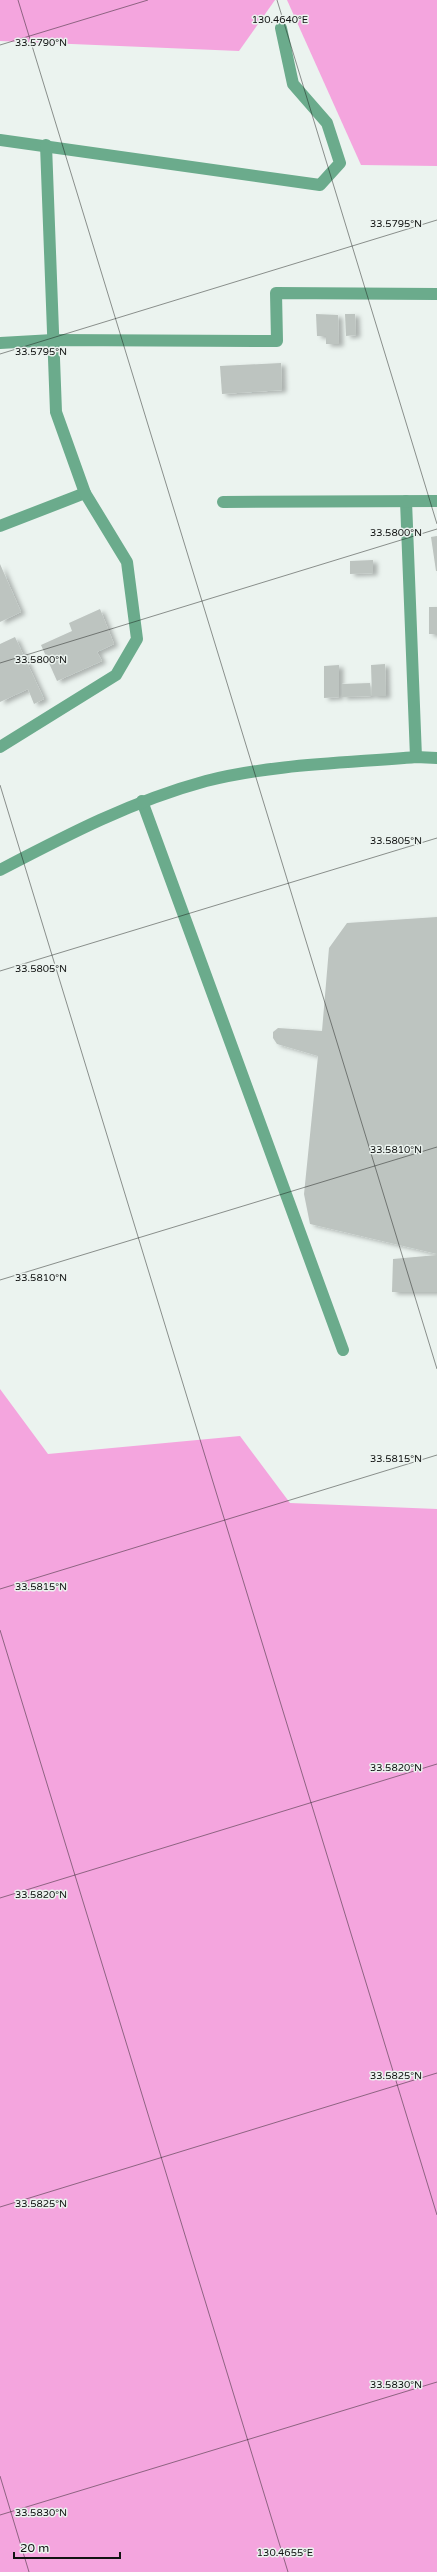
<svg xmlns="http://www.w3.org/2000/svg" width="437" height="2572" font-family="'Varela Round',sans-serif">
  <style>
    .forest { fill: #f4a5de }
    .building { fill: #bdc4c0; filter: url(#shadow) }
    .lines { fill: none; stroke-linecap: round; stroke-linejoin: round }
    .minor { stroke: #6bab8c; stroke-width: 12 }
    .ticks { fill: none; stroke: #111312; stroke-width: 1; stroke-opacity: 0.45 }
    .ticks-label { font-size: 10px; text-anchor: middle; fill: #111312; stroke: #ebf3ef; stroke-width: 3; stroke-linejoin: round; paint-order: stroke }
  </style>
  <defs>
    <filter id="shadow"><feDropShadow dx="4.5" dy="2.5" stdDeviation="2" flood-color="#0004"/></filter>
  </defs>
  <rect width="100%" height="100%" fill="#ebf3ef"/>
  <!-- forest -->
  <g class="forest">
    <polygon points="0,0 275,0 239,51 0,41"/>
    <polygon points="287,0 437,0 437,166 361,165"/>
    <polygon points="0,1389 48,1454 240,1436 290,1503 437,1509 437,2572 0,2572"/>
  </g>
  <!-- building -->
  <g class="building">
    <polygon points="316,314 338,315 339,344 326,344 326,336 317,336"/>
    <polygon points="345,314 355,314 356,335 346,336"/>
    <polygon points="281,363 282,390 222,394 220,366"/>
    <polygon points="437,536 437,571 436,571 431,537"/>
    <polygon points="373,560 373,573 350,574 350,561"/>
    <polygon points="0,564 21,612 0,622"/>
    <rect x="429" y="607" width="8" height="27"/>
    <polygon points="100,609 114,644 97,652 102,661 57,681 41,645 72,631 69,623"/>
    <polygon points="15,637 44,699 34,704 28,689 0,702 0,644"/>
    <polygon points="385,664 386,696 372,696 371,665"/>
    <polygon points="339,665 339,697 324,698 324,666"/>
    <polygon points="370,683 371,696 342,697 342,684"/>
    <polygon points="437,917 437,1254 310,1224 304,1194 318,1056 277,1044 273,1038 273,1032 278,1028 322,1031 329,948 347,923"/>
    <polygon points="437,1255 437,1292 392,1292 393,1259"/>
  </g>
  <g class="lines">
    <!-- minor -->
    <g class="minor">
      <polyline points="0,140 320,185 340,163 327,123 293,84 281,28"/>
      <polyline points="0,343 53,340 277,341 276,293 437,294"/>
      <polyline points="406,501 416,757"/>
      <polyline points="223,502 437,501"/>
      <polyline points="0,526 85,493"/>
      <polyline points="0,747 116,675 137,639 127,562 85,493 56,412 46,145"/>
      <polyline points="142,801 343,1350"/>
      <path d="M0,870C67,835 132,801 206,781C273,764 347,763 416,757L437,758"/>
    </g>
  </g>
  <!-- ticks -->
  <path class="ticks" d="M18,0L437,1369M277,0L437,524M0,45L148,0M0,354L437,220M0,663L437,529M0,785L437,2215M0,971L437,838M0,1280L437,1147M0,1589L437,1455M0,1630L288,2572M0,1898L437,1764M0,2207L437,2073M0,2476L29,2572M0,2515L437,2382"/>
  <g class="ticks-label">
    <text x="280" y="23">130.4640°E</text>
    <text x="41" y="46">33.5790°N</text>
    <text x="396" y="227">33.5795°N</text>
    <text x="41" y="355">33.5795°N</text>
    <text x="396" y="536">33.5800°N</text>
    <text x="41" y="663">33.5800°N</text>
    <text x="396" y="844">33.5805°N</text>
    <text x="41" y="972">33.5805°N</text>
    <text x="396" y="1153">33.5810°N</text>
    <text x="41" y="1281">33.5810°N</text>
    <text x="396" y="1462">33.5815°N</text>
    <text x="41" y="1590">33.5815°N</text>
    <text x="396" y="1771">33.5820°N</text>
    <text x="41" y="1898">33.5820°N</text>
    <text x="396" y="2079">33.5825°N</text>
    <text x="41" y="2207">33.5825°N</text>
    <text x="396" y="2388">33.5830°N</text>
    <text x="41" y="2516">33.5830°N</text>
    <text x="285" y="2556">130.4655°E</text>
  </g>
  <!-- scale -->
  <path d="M14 2552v6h106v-6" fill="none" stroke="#111312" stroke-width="2"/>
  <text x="20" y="2552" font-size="12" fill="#111312" stroke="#ebf3ef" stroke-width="3" paint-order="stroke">20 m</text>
</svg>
